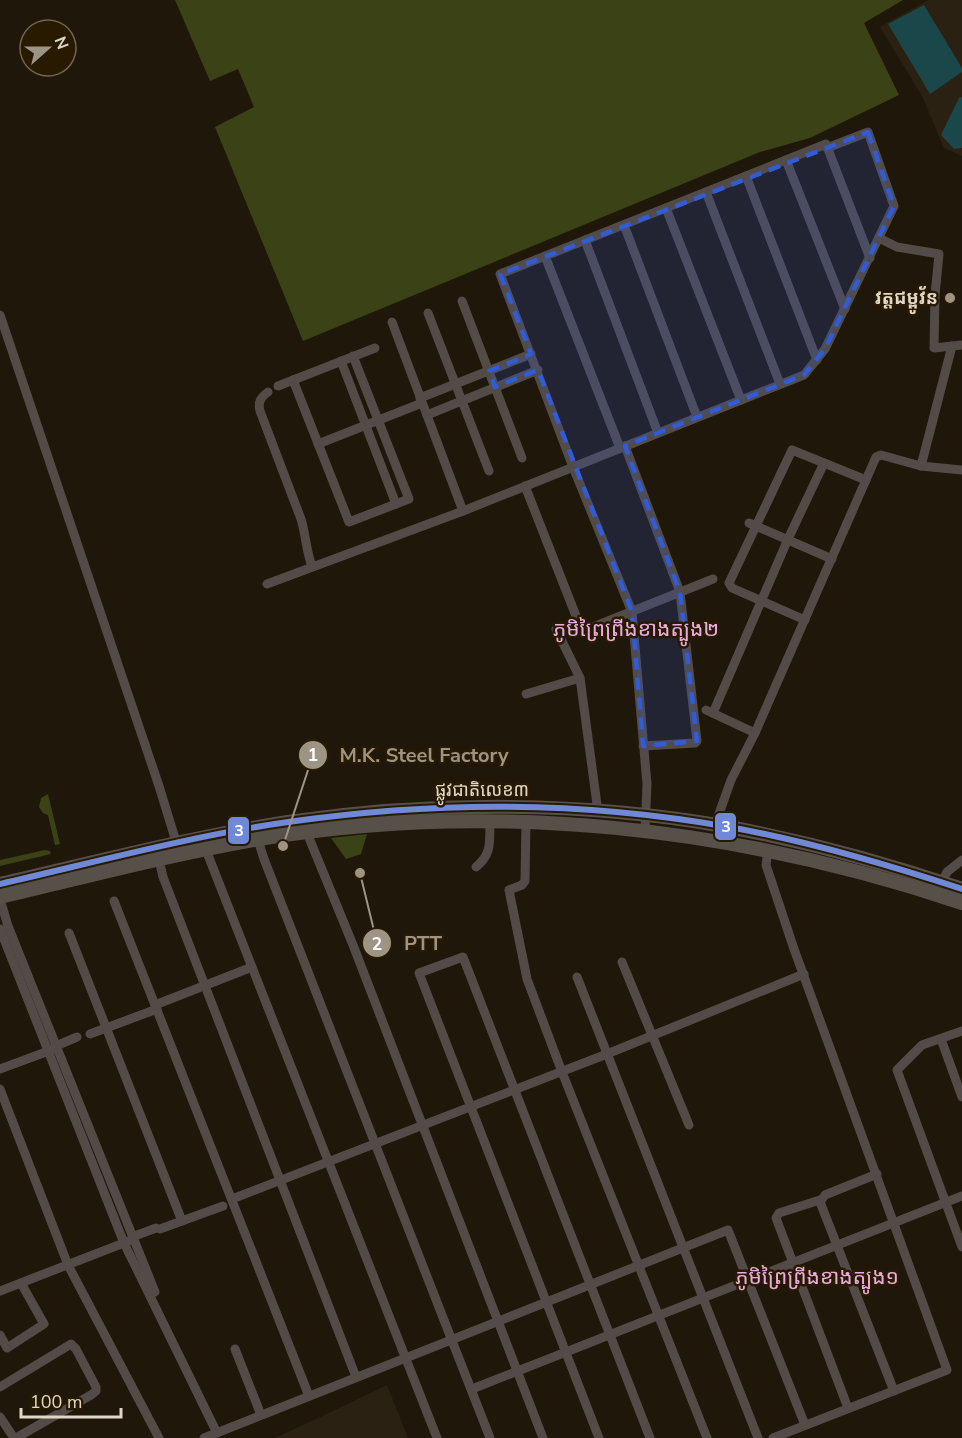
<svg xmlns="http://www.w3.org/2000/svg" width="962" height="1438" font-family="'Nunito Sans','Noto Sans Khmer',sans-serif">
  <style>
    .education { fill: #2a2112 }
    .green { fill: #3b4215 }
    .water { fill: #1a4749 }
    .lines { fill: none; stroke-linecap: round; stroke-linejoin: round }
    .minor { stroke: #524b47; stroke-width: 9 }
    .highway { stroke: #575049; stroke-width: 14 }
    .bus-1-casing { stroke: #281a01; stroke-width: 10 }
    .bus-1 { stroke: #6f89d6; stroke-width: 6 }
    .marked { fill: #315cd6; fill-opacity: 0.2; stroke: #315cd6; stroke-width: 4.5; stroke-dasharray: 12 8; stroke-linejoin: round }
    .poi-dot { fill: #9d9486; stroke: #281a01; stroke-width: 2 }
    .labels { text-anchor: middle; stroke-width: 5; stroke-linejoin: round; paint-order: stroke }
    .poi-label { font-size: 18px; font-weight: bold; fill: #e1d7c8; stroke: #281a01; text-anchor: end }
    .street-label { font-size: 18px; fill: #e1d7c8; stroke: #281a01 }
    .quarter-label { font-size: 21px; fill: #eaabdf; stroke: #281a01 }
    .leader { fill: none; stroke: #9d9486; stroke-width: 2 }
    .callout-dot { fill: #9d9486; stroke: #281a01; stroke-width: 2 }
    .mark-label { font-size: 18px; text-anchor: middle; font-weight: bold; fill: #fff }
    .callout-label { font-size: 20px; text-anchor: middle; font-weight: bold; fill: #9d9486; stroke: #281a01; stroke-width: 5; stroke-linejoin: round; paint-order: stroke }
    .line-badge { stroke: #281a01; stroke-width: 2 }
    .badge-label { font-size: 16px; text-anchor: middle; font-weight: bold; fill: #fff }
  </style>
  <rect width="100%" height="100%" fill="#1f170a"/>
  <!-- education -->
  <g class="education">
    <polygon points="928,0 962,0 962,156 944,148 922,96 880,27"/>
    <polygon points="387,1385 408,1438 275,1438 314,1420"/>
  </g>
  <!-- green -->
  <g class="green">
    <polygon points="175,0 903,0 864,23 899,95 810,138 760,152 303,341 215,127 254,107 238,69 210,81"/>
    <polygon points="48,794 60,844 55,845 48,815 43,813 39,807 41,798"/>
    <polygon points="367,834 361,854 346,859 331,838"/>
    <polygon points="45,850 50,851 51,854 0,866 0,860"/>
  </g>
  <!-- water -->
  <g class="water">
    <polygon points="924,5 962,68 962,72 930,94 888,24"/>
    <polygon points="962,97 962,148 954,149 941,135 959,98"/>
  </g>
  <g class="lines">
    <!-- minor -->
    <g class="minor">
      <polyline points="786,160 845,309"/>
      <polyline points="746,176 817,360"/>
      <polyline points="706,192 780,384"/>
      <polyline points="666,208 741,400"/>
      <polyline points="624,225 697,417"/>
      <polyline points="879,238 897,247 939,254 935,295 934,348 962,345"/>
      <polyline points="585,240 658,433"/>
      <polyline points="545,256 620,448"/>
      <polyline points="462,301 522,458"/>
      <polyline points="428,313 489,471"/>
      <polyline points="0,315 159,786 178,848"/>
      <polyline points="392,322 463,511"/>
      <polyline points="341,361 396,504"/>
      <polyline points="293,380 349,522 409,499 353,356"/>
      <polyline points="278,386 375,348"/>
      <path d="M268,392C260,398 258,402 260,411L301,519C306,535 306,551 312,566"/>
      <polyline points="420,398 531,354"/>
      <polyline points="427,415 538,370"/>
      <polyline points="318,444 422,403"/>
      <polyline points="625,446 680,592 697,741 695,743 643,746"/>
      <polyline points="921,466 962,470"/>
      <polyline points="525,486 578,621 584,628 593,627 713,579"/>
      <polyline points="749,523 832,559"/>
      <polyline points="267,584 463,511 804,375 825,349 894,206 868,132 827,148"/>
      <polyline points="805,620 732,588 729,583 792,450 866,480"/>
      <polyline points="556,629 580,678 598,812"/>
      <polyline points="526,694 580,678"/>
      <polyline points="706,710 755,733"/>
      <polyline points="713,713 788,539 824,463"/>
      <polyline points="526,821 525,881 522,885 509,890 527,979 562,1072 707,1438"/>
      <polyline points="715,825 731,780 755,733 876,457 881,455 921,466 952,346"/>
      <polyline points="645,830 647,784 632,612 573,467 500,274 826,144 870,258"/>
      <polyline points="307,833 353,945 543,1438"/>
      <polyline points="258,840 264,859 490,1438"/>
      <polyline points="206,850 437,1438"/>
      <polyline points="768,850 766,865 794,949 947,1370 773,1438"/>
      <polyline points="158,855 163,877 356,1377"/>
      <path d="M476,867C493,853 489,841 490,821"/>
      <polyline points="942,882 947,872 962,860"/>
      <polyline points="0,899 8,926 155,1292"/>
      <polyline points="114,901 309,1396"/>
      <polyline points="0,929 124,1243 217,1433"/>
      <polyline points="69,933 182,1221"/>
      <polyline points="622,962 689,1125"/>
      <polyline points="577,977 758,1438"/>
      <polyline points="155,1005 252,967"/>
      <polyline points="962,1031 922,1045 897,1070 962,1247"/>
      <polyline points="90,1034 157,1009"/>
      <polyline points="941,1039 962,1097"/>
      <polyline points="56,1046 77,1037"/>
      <polyline points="0,1069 54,1049"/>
      <polyline points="0,1089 68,1265 159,1438"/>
      <polyline points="877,1174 825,1195 820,1202 894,1391"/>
      <polyline points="232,1199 607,1054 804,974"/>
      <polyline points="820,1200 779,1213 776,1218 848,1408"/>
      <polyline points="160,1229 223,1206"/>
      <polyline points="132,1237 156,1228"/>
      <polyline points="0,1291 129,1241"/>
      <polyline points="0,1335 7,1348 44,1324 21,1283"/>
      <polyline points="235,1349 261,1415"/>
      <polyline points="0,1387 71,1344 76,1349 96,1387 96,1391 91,1395 16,1438"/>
      <polyline points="472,1389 962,1196"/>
      <polyline points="0,1417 14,1438"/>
      <polyline points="204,1438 728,1230 805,1425"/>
      <polyline points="599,1438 419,973 463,957 650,1438"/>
    </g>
    <!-- highway -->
    <g class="highway">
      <path d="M0,884C96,862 191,837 288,822C433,801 585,801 729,827C808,842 886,863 962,889"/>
      <path d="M0,897C86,877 172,854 259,839C495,800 736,827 962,903"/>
    </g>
    <defs>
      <path id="bus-1" d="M0,884C96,862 191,836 288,822C434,801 584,801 729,827C808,841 886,864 962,889"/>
    </defs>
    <!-- bus-1 casing -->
    <use href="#bus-1" class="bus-1-casing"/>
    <!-- bus-1 -->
    <use href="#bus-1" class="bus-1"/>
  </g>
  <!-- marked area -->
  <path class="marked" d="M868,132L894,206L825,349L804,375L625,446L680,592L697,741L643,746L632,612L538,370L495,387L489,371L531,354L500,274Z"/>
  <!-- markers -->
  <circle class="poi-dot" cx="950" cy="298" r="6"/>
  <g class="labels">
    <!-- poi labels -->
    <g class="poi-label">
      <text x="938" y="304">វត្តជម្ពូវ័ន</text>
    </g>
    <!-- street labels -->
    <g class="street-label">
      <text x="482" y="796">ផ្លូវជាតិលេខ៣</text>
    </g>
    <!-- quarter labels -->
    <g class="quarter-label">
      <text x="636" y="636">ភូមិព្រៃព្រីងខាងត្បូង២</text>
      <text x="817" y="1284">ភូមិព្រៃព្រីងខាងត្បូង១</text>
    </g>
  </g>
  <!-- callouts -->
  <path class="leader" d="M283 846L313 755M360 873L377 943"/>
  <g class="callout-dot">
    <circle cx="283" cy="846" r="6"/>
    <circle cx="360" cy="873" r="6"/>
    <circle cx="313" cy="755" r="15"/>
    <circle cx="377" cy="943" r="15"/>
  </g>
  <g class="mark-label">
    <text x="313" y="761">1</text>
    <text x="377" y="950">2</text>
  </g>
  <g class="callout-label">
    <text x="424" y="762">M.K. Steel Factory</text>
    <text x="423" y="950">PTT</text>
  </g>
  <g class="line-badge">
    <rect x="714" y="812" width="23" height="29" rx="6" fill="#6f89d6"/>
    <rect x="227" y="816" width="23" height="29" rx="6" fill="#6f89d6"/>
  </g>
  <g class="badge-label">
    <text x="726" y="832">3</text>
    <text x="239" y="836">3</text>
  </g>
  <!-- north arrow -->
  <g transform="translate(48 48) rotate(69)"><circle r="28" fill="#281a01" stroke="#726651" stroke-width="1.5"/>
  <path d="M0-4.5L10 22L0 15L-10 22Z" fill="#9d9486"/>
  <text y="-9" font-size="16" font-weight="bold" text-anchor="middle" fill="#e1d7c8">N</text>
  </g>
  <!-- scale -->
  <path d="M21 1408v9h100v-9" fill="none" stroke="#e1d7c8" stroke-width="3"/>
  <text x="30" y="1408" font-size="18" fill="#e1d7c8" stroke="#281a01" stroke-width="4.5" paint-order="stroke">100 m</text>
</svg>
